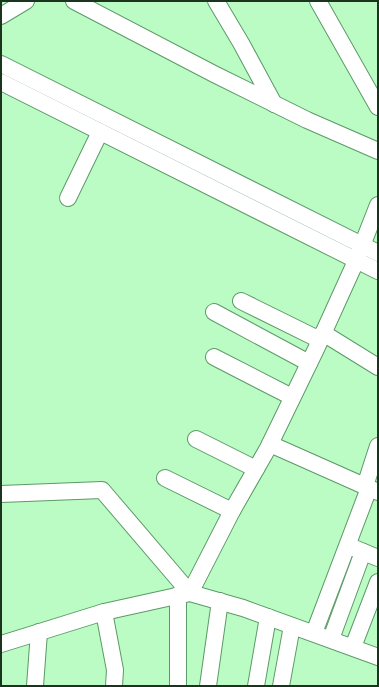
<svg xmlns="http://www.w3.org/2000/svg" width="379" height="687" font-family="Montserrat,sans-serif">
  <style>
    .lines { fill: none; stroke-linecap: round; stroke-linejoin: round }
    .minor-casing { stroke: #5c9a67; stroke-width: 18 }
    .minor { stroke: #fff; stroke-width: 16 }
  </style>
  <rect width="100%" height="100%" fill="#bbfcc4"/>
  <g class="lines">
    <defs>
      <g id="minor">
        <polyline points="74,1 214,74 307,120 378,151"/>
        <polyline points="216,1 241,43 274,104"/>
        <polyline points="318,1 378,107"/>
        <polyline points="1,16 26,1"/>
        <polyline points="1,64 378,253"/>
        <polyline points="1,82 378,271"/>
        <polyline points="68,198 100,132"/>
        <polyline points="241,301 320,340"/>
        <polyline points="214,312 309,363"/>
        <polyline points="323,333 378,367"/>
        <polyline points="214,357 292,397"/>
        <polyline points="196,439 256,469"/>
        <polyline points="270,444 378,492"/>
        <polyline points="165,478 232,511"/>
        <polyline points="365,486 378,446"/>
        <polyline points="1,494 102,490 190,593 232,511 268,448 317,347 356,261 378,205"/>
        <polyline points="354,548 378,558"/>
        <polyline points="104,612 115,670 114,686"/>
        <polyline points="314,633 369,488"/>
        <polyline points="331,639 363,552"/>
        <polyline points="1,644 104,612 190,593 243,608 378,657"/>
        <polyline points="353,647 378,582"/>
        <polyline points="35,686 39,632"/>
        <polyline points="178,686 178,595"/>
        <polyline points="208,686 220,601"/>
        <polyline points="256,686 268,617"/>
        <polyline points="281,686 292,626"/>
      </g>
    </defs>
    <!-- minor casing -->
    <use href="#minor" class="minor-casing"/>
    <!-- minor -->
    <use href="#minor" class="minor"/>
  </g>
  <!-- border -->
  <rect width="379" height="687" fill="none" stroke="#1a341e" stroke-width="4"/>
</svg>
